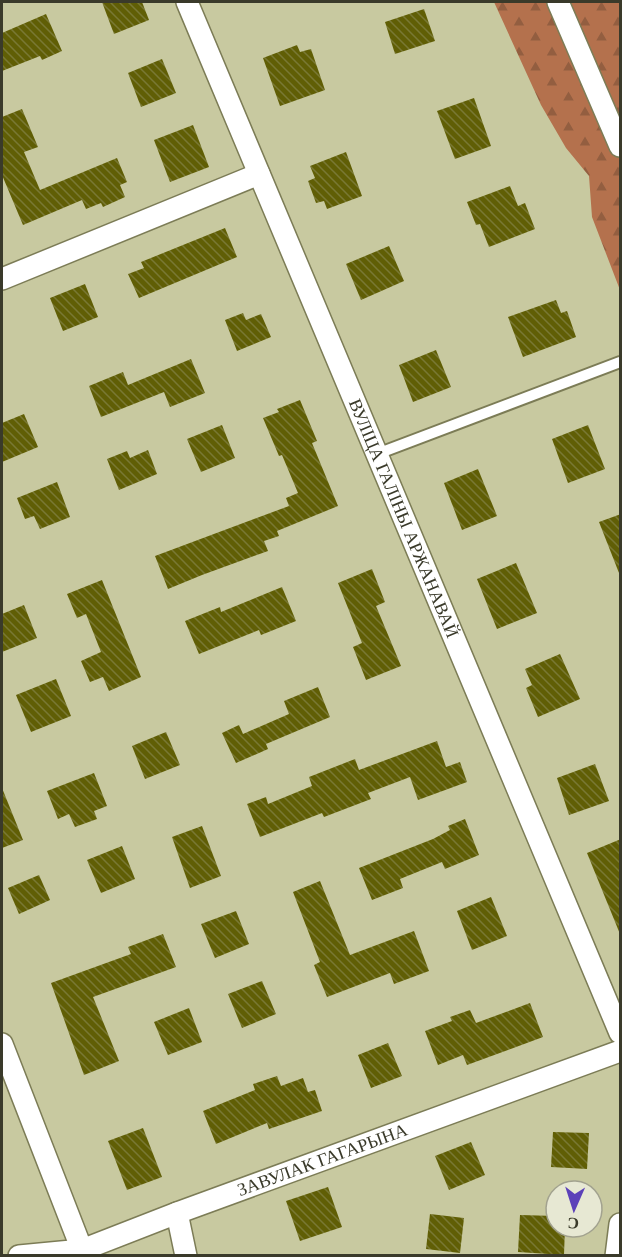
<svg xmlns="http://www.w3.org/2000/svg" width="622" height="1257" font-family="'Times New Roman',serif">
  <style>
    .forest { fill: url(#forest-firs) }
    .building { fill: url(#building-back-hatch) }
    .lines { fill: none; stroke-linecap: round; stroke-linejoin: round }
    .service-casing { stroke: #7c7c56; stroke-width: 14 }
    .minor-casing { stroke: #7c7c56; stroke-width: 24 }
    .service { stroke: #fff; stroke-width: 10 }
    .minor { stroke: #fff; stroke-width: 21 }
    .labels { text-anchor: middle; stroke-width: 6; stroke-linejoin: round; paint-order: stroke }
    .street-label { font-size: 18px; fill: #3a3a2a; stroke: #e7e8d3 }
  </style>
  <defs>
    <pattern id="forest-firs" width="22" height="20" patternUnits="userSpaceOnUse" patternTransform="scale(1.5)"><rect width="22" height="20" fill="#b4714d"/><path d="M5 1l3.5 6h-7zM16 11l3.5 6h-7z" fill="#935e40"/></pattern>
    <pattern id="building-back-hatch" width="6" height="6" patternUnits="userSpaceOnUse" patternTransform="scale(1.5)"><rect width="6" height="6" fill="#605e05"/><path d="M-1 5l2 2M0 0l6 6M5-1l2 2" fill="none" stroke="#797834"/></pattern>
  </defs>
  <rect width="100%" height="100%" fill="#c8c9a0"/>
  <!-- forest -->
  <polygon class="forest" points="494,2 620,2 620,290 592,217 589,176 566,148 541,105"/>
  <!-- building -->
  <g class="building">
    <polygon points="102,2 142,2 149,20 114,34"/>
    <polygon points="424,9 435,41 395,54 385,22"/>
    <polygon points="46,14 62,51 42,60 40,56 2,71 2,33"/>
    <polygon points="297,45 300,52 311,49 325,90 280,106 263,58"/>
    <polygon points="162,59 176,93 141,107 128,73"/>
    <polygon points="474,98 491,146 455,159 437,111"/>
    <polygon points="22,109 38,147 24,152 40,190 117,158 127,182 120,185 125,197 103,207 101,203 86,209 82,200 23,225 2,175 2,117"/>
    <polygon points="193,125 209,167 170,182 154,140"/>
    <polygon points="346,152 362,196 327,209 324,201 316,203 308,181 315,178 310,166"/>
    <polygon points="510,186 518,206 525,203 535,229 489,247 480,224 476,225 467,202"/>
    <polygon points="225,228 237,257 139,298 128,274 144,268 141,262"/>
    <polygon points="389,246 404,281 361,300 346,264"/>
    <polygon points="85,284 98,317 63,331 50,298"/>
    <polygon points="556,300 561,313 567,311 576,337 523,357 508,317"/>
    <polygon points="243,313 246,320 261,314 271,337 237,351 225,320"/>
    <polygon points="436,350 451,387 413,402 399,365"/>
    <polygon points="191,359 205,393 170,407 164,392 101,417 89,386 123,372 128,385"/>
    <polygon points="300,400 317,441 312,443 338,506 277,531 279,536 264,541 268,551 202,575 168,589 155,556 289,506 286,498 298,493 282,455 279,456 263,418 279,412 277,409"/>
    <polygon points="24,414 38,447 2,462 2,423"/>
    <polygon points="222,425 235,458 201,472 187,439"/>
    <polygon points="588,425 605,469 568,483 552,439"/>
    <polygon points="148,450 157,474 119,490 107,459 127,451 130,458"/>
    <polygon points="478,469 497,516 462,530 444,483"/>
    <polygon points="57,482 70,517 40,529 34,516 25,519 17,498"/>
    <polygon points="621,514 621,573 619,573 599,522"/>
    <polygon points="516,563 537,613 497,629 477,579"/>
    <polygon points="372,569 385,602 376,606 401,666 366,680 353,647 362,643 338,583"/>
    <polygon points="102,580 141,677 109,691 103,677 90,682 81,661 101,652 86,614 77,618 67,594"/>
    <polygon points="282,587 296,621 261,635 259,630 199,654 185,621 220,607 221,612"/>
    <polygon points="24,605 37,638 2,652 2,614"/>
    <polygon points="560,654 580,699 538,717 526,688 532,685 525,669"/>
    <polygon points="56,679 71,716 31,732 16,695"/>
    <polygon points="318,687 330,717 266,744 268,749 236,763 222,733 239,725 243,734 289,714 284,701"/>
    <polygon points="166,732 180,765 145,779 132,746"/>
    <polygon points="437,741 446,767 460,762 467,782 418,800 410,777 368,793 371,799 324,817 322,813 260,837 247,804 266,797 268,804 312,786 309,777 355,759 359,770"/>
    <polygon points="595,764 609,801 569,815 557,778"/>
    <polygon points="94,773 107,806 94,811 97,819 75,827 69,814 58,819 47,791"/>
    <polygon points="2,788 23,840 2,848"/>
    <polygon points="465,819 479,855 445,869 442,862 400,879 403,888 372,900 359,868 433,839 450,830 448,826"/>
    <polygon points="202,826 221,876 190,888 172,837"/>
    <polygon points="621,839 621,934 620,934 587,853"/>
    <polygon points="122,846 135,879 101,893 87,860"/>
    <polygon points="39,875 50,900 19,914 8,888"/>
    <polygon points="320,881 350,955 414,931 429,971 394,984 390,973 327,997 314,965 320,962 293,892"/>
    <polygon points="491,897 507,936 472,950 457,911"/>
    <polygon points="236,911 249,944 215,958 201,924"/>
    <polygon points="163,934 176,967 93,997 119,1061 84,1075 51,983 131,954 128,947"/>
    <polygon points="262,981 276,1014 242,1028 228,994"/>
    <polygon points="530,1003 543,1037 467,1065 463,1055 438,1065 425,1031 452,1021 450,1017 470,1010 476,1023"/>
    <polygon points="189,1008 202,1042 168,1055 154,1022"/>
    <polygon points="388,1043 402,1076 371,1088 358,1055"/>
    <polygon points="277,1076 281,1086 303,1078 308,1092 315,1090 322,1111 269,1129 267,1123 216,1144 203,1111 255,1090 253,1084"/>
    <polygon points="143,1128 162,1177 127,1190 108,1141"/>
    <polygon points="553,1132 589,1133 587,1169 551,1167"/>
    <polygon points="471,1142 485,1175 449,1190 435,1156"/>
    <polygon points="328,1187 342,1227 300,1241 286,1201"/>
    <polygon points="430,1214 464,1218 460,1253 426,1249"/>
    <polygon points="520,1215 556,1216 556,1227 565,1227 564,1255 518,1252"/>
  </g>
  <g class="lines">
    <defs>
      <polyline id="service" points="377,454 620,362"/>
      <g id="minor">
        <path id="s1" d="M187,2L620,1033"/>
        <polyline points="558,2 620,146"/>
        <polyline points="2,279 259,174"/>
        <polyline points="2,1044 82,1250 82,1256"/>
        <polyline points="177,1213 186,1256"/>
        <path id="s2" d="M19,1256L82,1250L177,1213L620,1051"/>
        <polyline points="616,1256 620,1224"/>
      </g>
    </defs>
    <!-- service casing -->
    <use href="#service" class="service-casing"/>
    <!-- minor casing -->
    <use href="#minor" class="minor-casing"/>
    <!-- service -->
    <use href="#service" class="service"/>
    <!-- minor -->
    <use href="#minor" class="minor"/>
  </g>
  <g class="labels">
    <!-- street labels -->
    <g class="street-label">
      <text dy="6" stroke="none"><textPath href="#s1" startOffset="560">ВУЛІЦА ГАЛІНЫ АРЖАНАВАЙ</textPath></text>
      <text dy="6" stroke="none"><textPath href="#s2" startOffset="320">ЗАВУЛАК ГАГАРЫНА</textPath></text>
    </g>
  </g>
  <!-- border -->
  <rect width="622" height="1257" fill="none" stroke="#3a3a2a" stroke-width="6"/>
  <!-- north arrow -->
  <g transform="translate(574 1209) rotate(183)"><circle r="28" fill="#e7e8d3" stroke="#a2a28f" stroke-width="1.5"/>
  <path d="M0-4.5L10 22L0 15L-10 22Z" fill="#5c41b9"/>
  <text y="-9" font-size="16" font-weight="bold" text-anchor="middle" fill="#3a3a2a">С</text>
  </g>
</svg>
